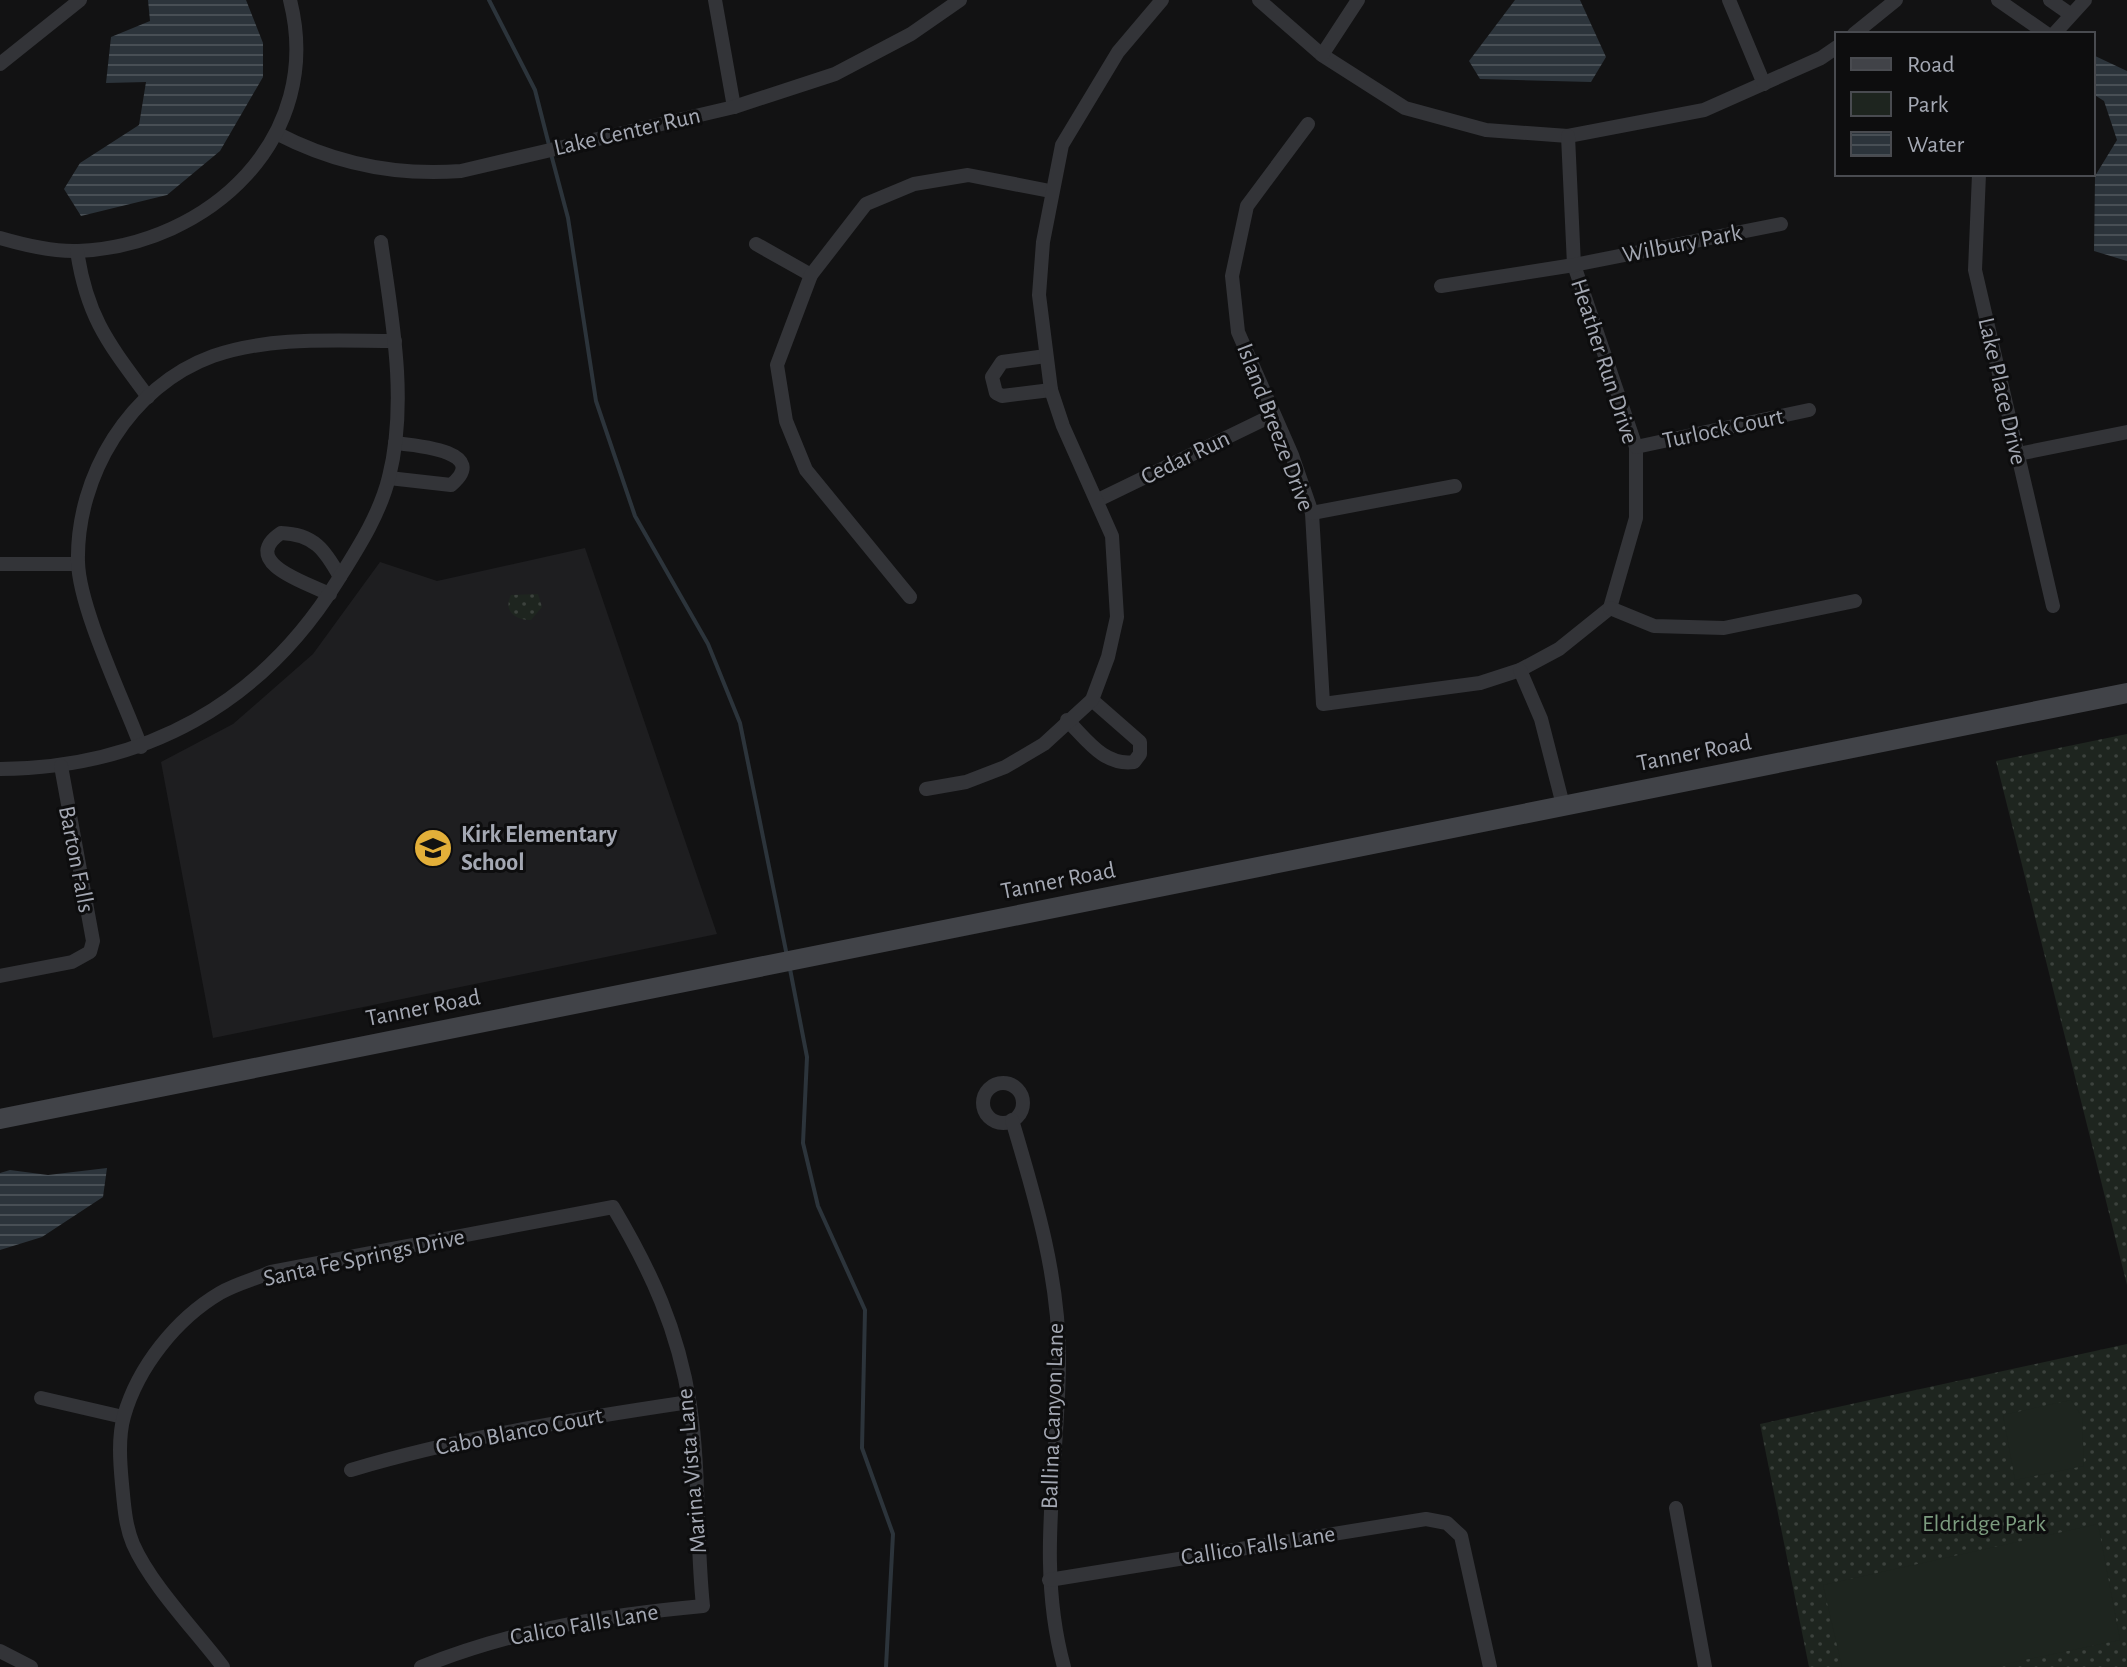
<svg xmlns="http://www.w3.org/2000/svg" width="2127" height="1667" font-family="'Alegreya Sans',sans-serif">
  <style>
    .built { fill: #1e1e20 }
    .green { fill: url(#green-dots) }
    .pitch { fill: #1e251f }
    .water { fill: url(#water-rules) }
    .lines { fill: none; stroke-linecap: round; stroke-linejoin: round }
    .stream { stroke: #2c343b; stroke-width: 4 }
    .minor { stroke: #333438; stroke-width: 14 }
    .secondary { stroke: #414348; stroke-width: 20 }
    .labels { text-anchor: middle; stroke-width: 6; stroke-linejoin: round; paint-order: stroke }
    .street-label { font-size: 24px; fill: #a4a8b3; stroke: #0d0d0e }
    .poi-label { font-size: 24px; font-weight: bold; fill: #a4a8b3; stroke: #0d0d0e; text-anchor: start }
    .park-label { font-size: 24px; fill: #7c9c7f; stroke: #0d0d0e }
  </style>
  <defs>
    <pattern id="green-dots" width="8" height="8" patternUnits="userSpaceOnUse" patternTransform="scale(2)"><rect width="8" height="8" fill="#1e251f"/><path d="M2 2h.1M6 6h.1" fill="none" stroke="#3c423d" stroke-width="1.8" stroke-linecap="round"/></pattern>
    <pattern id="water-rules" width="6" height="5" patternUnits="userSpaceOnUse" patternTransform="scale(2)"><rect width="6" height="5" fill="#2c343b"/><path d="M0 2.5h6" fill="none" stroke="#484f55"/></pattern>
  </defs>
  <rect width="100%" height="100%" fill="#121213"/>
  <!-- built -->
  <polygon class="built" points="585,548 717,934 213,1038 161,762 233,724 313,654 380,562 437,581"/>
  <!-- green -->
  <g class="green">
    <path d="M538,594L542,607L531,620C515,620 503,611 511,595Z"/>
    <polygon points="2127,734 2127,1285 1996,761"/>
    <polygon points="2127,1344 2127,1667 1809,1667 1760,1424"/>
  </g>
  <!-- pitch -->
  <g class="pitch">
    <polygon points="2071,1400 2082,1417 2084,1466 2015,1480 2003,1415"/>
    <polygon points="2098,1524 2120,1640 1991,1667 1842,1667 1823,1585"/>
  </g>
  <!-- water -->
  <g class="water">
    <polygon points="148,0 246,0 263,43 263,77 220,151 167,195 81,216 64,189 80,163 139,125 146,82 106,83 111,37 150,21"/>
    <polygon points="1515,0 1580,0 1606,57 1591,82 1480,79 1469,61"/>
    <polygon points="2093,55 2127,71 2127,261 2094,251 2095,176 2117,140 2104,101 2093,94"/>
    <polygon points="107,1168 103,1197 42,1237 0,1250 0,1173 10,1170 48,1175"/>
  </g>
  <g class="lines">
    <!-- stream -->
    <g class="stream">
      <polyline points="489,0 535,90 549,145"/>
      <polyline points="551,154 568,218 596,401 635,516 708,644 740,723 787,956"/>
      <polyline points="790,969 807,1057 803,1143 818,1206 865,1310 862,1448 893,1534 886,1667"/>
    </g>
    <!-- minor -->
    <g class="minor">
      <polyline points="715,0 734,107"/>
      <polyline points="1259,0 1322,55 1405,108 1486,130 1568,136 1704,110 1821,58 1837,47"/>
      <polyline points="1729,0 1764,84"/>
      <polyline points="1998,0 2047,34"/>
      <polyline points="2050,0 2070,14"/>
      <polyline points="1854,34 1896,0"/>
      <polyline points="2054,34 2085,0"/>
      <polyline points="1322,55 1358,0"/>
      <polyline points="0,64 80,0"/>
      <polyline points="1308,124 1247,206 1232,276 1238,332 1292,455 1312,513 1323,704 1480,683 1520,670 1559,649 1610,608 1636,518 1636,447 1574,265 1568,136"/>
      <path d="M278,134C336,164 397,176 461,171L734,107L835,74L911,34L960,0"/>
      <polyline points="1979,174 1975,270 2053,606"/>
      <path d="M0,238C24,245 53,252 78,251C210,245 325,137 290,0"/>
      <polyline points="756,244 811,275"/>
      <path d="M77,251C87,318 109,344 148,397"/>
      <polyline points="1441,286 1574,265 1781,224"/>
      <polyline points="1046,356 1002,362 992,377 996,393 1002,396 1051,390"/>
      <polyline points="1636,447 1809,410"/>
      <polyline points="2018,454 2127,432"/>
      <path d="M389,478L451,485C492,451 413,445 395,443"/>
      <polyline points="1098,500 1273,415"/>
      <polyline points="1312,513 1455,486"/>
      <polyline points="0,564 78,564"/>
      <path d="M330,594C308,584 238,562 281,533C314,534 325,550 340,577"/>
      <polyline points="910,597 806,470 786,421 777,365 811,275 866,204 914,184 968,175 1050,191"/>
      <polyline points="1610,608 1654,626 1724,628 1855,601"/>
      <polyline points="1520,670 1541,719 1563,805"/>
      <path d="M1067,720C1087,740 1104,766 1134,762L1140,754V742L1092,700"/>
      <path d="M141,747C124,701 79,608 78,562C76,476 130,386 213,356C271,336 336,341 395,341"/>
      <path d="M0,769C145,768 261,704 338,580C358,548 380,514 389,477C408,401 392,318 381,242"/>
      <polyline points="926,789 966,782 1005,767 1044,744 1092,700 1108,657 1117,617 1112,536 1063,426 1051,390 1039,295 1043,242 1062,145 1118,52 1162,0"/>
      <polyline points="0,976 72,962 90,952 93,941 61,766"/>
      <circle cx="1003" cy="1103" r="20"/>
      <path d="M1012,1120C1036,1200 1060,1280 1059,1364C1058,1467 1036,1566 1064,1667"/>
      <polyline points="41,1398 123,1417"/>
      <path d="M351,1470C462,1437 575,1419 689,1402"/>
      <polyline points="1676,1508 1705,1667"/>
      <polyline points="1049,1580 1426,1519 1447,1523 1461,1536 1490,1667"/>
      <polyline points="0,1651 31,1667"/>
      <path d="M223,1667C195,1630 151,1585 133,1544C125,1525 124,1504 122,1484C120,1463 118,1437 124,1416C138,1367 176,1319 220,1293C235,1284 255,1279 271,1272L613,1207C651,1271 678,1329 690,1405C700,1471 696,1539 703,1606C605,1615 513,1630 421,1667"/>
    </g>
    <!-- secondary -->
    <polyline class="secondary" points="0,1119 2127,693"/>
  </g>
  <!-- icons -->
  <defs>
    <symbol id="school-disc" viewBox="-11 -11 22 22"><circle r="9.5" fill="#e3af39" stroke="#0d0d0e"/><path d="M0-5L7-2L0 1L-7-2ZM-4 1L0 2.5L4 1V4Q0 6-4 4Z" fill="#111"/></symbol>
  </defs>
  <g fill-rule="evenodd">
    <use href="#school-disc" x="411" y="826" width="44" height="44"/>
  </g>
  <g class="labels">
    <!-- street labels -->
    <g class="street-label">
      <text transform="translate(627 131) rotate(-13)" y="8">Lake Center Run</text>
      <text transform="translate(1682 243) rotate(-11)" y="8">Wilbury Park</text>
      <text transform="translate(1605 361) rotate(72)" y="8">Heather Run Drive</text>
      <text transform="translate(2003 391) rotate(77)" y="8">Lake Place Drive</text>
      <text transform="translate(1276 427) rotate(69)" y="8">Island Breeze Drive</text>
      <text transform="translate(1723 428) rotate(-12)" y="8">Turlock Court</text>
      <text transform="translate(1185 457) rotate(-26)" y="8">Cedar Run</text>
      <text transform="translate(1694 752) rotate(-11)" y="8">Tanner Road</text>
      <text transform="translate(77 859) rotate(79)" y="8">Barton Falls</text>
      <text transform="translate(1058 880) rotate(-11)" y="8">Tanner Road</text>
      <text transform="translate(423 1007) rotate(-11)" y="8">Tanner Road</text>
      <text transform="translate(364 1257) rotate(-12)" y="8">Santa Fe Springs Drive</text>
      <text transform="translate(1052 1416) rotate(-88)" y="8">Ballina Canyon Lane</text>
      <text transform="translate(519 1431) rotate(-11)" y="8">Cabo Blanco Court</text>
      <text transform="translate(691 1471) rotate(-95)" y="8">Marina Vista Lane</text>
      <text transform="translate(1258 1545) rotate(-9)" y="8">Callico Falls Lane</text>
      <text transform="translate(584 1624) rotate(-10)" y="8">Calico Falls Lane</text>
    </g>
    <!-- poi labels -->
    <g class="poi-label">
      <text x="461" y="842">Kirk Elementary<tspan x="461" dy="28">School</tspan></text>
    </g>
    <!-- park labels -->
    <g class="park-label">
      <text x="1984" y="1531">Eldridge Park</text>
    </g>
  </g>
  <!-- legend -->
  <rect x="1835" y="32" width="260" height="144" fill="#0d0d0e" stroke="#494b50" stroke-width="2"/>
  <rect x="1851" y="58" width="40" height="12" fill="#414348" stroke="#494b50" stroke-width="2"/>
  <text x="1907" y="72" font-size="24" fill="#a4a8b3">Road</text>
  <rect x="1851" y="92" width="40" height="24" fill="#1e251f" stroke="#494b50" stroke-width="2"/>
  <text x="1907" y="112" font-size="24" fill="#a4a8b3">Park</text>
  <rect x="1851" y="132" width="40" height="24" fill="url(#water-rules)" stroke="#494b50" stroke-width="2"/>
  <text x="1907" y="152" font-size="24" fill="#a4a8b3">Water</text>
</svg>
